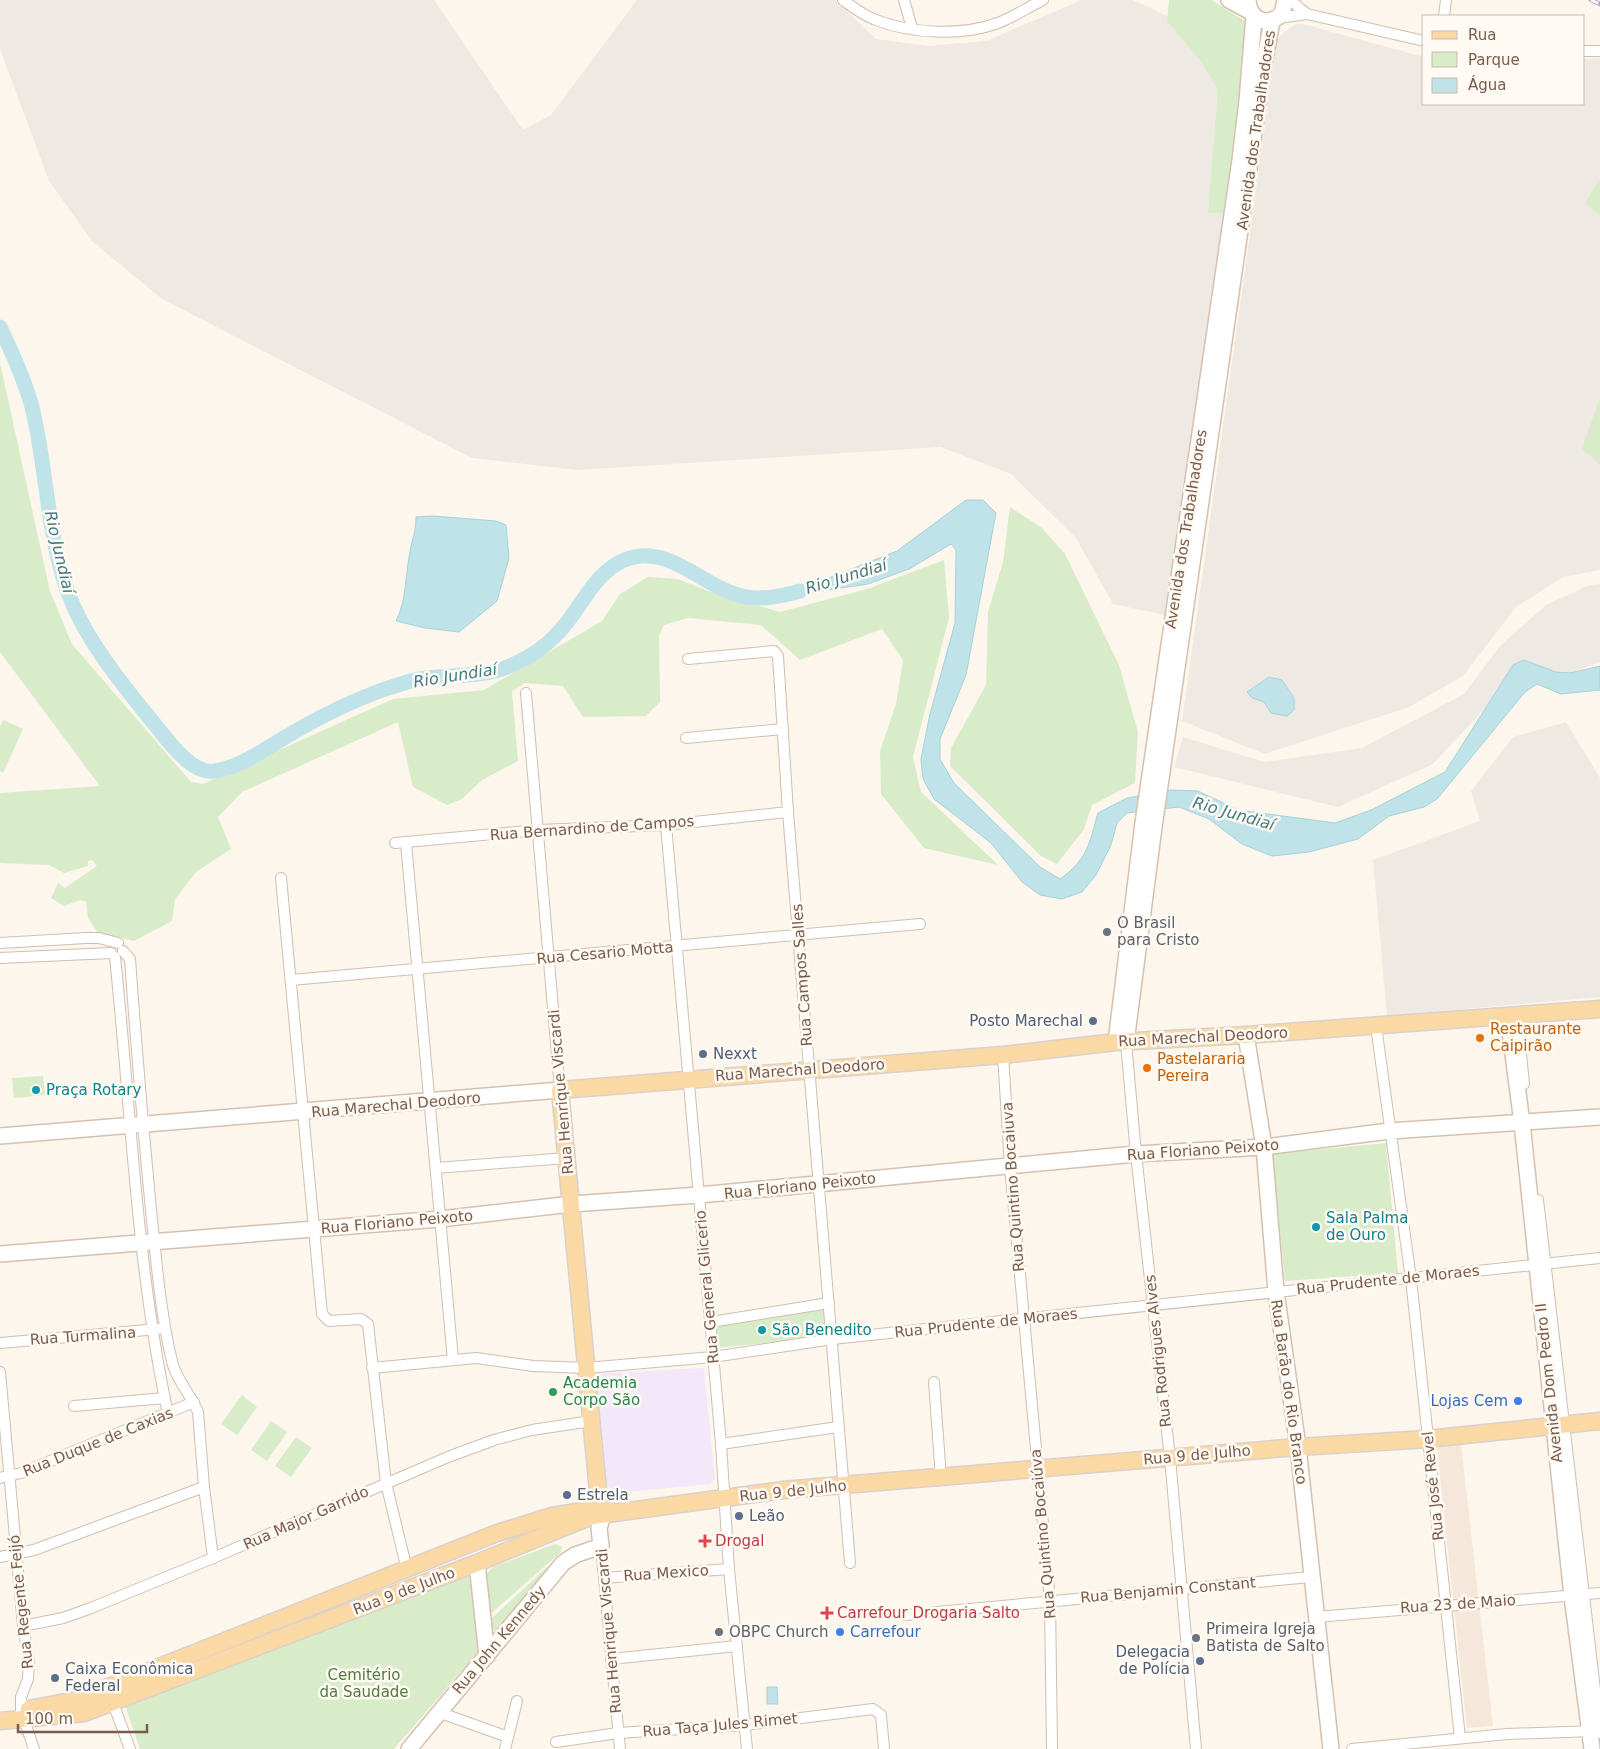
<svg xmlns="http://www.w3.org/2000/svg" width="1600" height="1749" font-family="'DejaVu Sans',sans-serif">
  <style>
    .residential { fill: #f5e8da }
    .industrial { fill: #efe9e4 }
    .education { fill: #f3e8fa }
    .green { fill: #d8ecc9 }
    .water { fill: #bfe3e8; stroke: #a5d3da }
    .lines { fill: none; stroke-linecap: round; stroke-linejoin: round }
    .river { stroke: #bfe3e8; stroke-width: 15 }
    .street-casing { stroke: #d1beb0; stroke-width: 12 }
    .secondary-casing { stroke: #d6c0b0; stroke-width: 18 }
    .primary-casing { stroke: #dad1cd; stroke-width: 19 }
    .street { stroke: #fff; stroke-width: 10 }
    .secondary { stroke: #fff; stroke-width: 15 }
    .primary { stroke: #fbd9a5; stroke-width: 16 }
    .rail-casing { stroke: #b9a8c9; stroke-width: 4.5 }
    .rail { stroke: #fffaf3; stroke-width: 2.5; stroke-dasharray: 8; stroke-linecap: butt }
    .worship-dot { fill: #6b7280; stroke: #fffaf3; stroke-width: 2 }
    .service-dot { fill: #5c6f8a; stroke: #fffaf3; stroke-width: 2 }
    .food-dot { fill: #e8710a; stroke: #fffaf3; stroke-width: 2 }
    .culture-dot { fill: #0f9aa8; stroke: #fffaf3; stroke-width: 2 }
    .leisure-dot { fill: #2e9e5b; stroke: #fffaf3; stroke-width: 2 }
    .shop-dot { fill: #3f7fe0; stroke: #fffaf3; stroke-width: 2 }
    .health-dot { fill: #e0444e; stroke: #fffaf3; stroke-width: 2 }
    .labels { text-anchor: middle; stroke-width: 5; stroke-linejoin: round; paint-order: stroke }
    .street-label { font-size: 15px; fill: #7a5c4d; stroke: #fffaf3 }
    .worship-label { font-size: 15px; fill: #5b616d; stroke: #fffaf3; text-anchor: start }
    .service-label { font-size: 15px; fill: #4e5e75; stroke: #fffaf3; text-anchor: start }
    .food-label { font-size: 15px; fill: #c56008; stroke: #fffaf3; text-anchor: start }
    .culture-label { font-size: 15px; fill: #0d838f; stroke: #fffaf3; text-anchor: start }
    .leisure-label { font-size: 15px; fill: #27864d; stroke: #fffaf3; text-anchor: start }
    .shop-label { font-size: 15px; fill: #366cbe; stroke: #fffaf3; text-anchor: end }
    .health-label { font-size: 15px; fill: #be3a42; stroke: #fffaf3; text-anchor: start }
    .park-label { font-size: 15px; fill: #537a41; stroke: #fffaf3 }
    .water-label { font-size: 16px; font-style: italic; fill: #437c86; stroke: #fffaf3 }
  </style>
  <rect width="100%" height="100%" fill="#fdf6ec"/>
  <!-- residential -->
  <polygon class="residential" points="1461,1444 1493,1726 1467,1728 1437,1448"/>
  <!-- industrial -->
  <g class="industrial">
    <polygon points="0,0 434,0 523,130 551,115 637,0 835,0 876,39 929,46 986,41 1082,0 1133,0 1169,17 1238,84 1219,277 1169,616 1113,604 1076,538 1011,474 941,447 577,470 472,458 162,299 92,241 49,181 0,49"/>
    <polygon points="1296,24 1303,24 1424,57 1424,104 1584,104 1584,59 1600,58 1600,570 1563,577 1516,607 1463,676 1409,707 1265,754 1182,721 1277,40 1283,33"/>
    <polygon points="1600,584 1600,662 1570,673 1556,672 1524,660 1513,665 1490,703 1433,764 1338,807 1174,767 1183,737 1264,762 1362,748 1464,694 1500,646 1546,605 1589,585"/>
    <polygon points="1566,722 1600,778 1600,997 1387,1016 1373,860 1480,821 1471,791 1513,737"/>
  </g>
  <!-- education -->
  <polygon class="education" points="704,1368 715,1479 710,1484 616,1493 605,1484 592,1374"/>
  <!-- green -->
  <g class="green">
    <polygon points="1169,0 1211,0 1247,22 1239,98 1233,212 1208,213 1218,90 1200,60 1167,21"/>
    <polygon points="1600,179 1600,216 1585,202"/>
    <polygon points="0,363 50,591 72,644 191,782 203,784 393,699 484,690 602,621 620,594 648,577 678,579 708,591 780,612 867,589 944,560 949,618 913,757 921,792 998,865 924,848 881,794 880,751 896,704 903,660 882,629 800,660 761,625 688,618 664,625 659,635 660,702 646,716 583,717 563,686 525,683 512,691 518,761 482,780 462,799 447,805 413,787 398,722 242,792 218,817 231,849 196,872 175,899 172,921 134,941 97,932 88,918 86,902 80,900 64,906 51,898 58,883 65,888 97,866 92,860 88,861 88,866 64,873 49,865 0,863 0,793 100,786 0,652"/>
    <polygon points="1600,397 1600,464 1582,449"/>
    <polygon points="1010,507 1042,528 1065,554 1119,665 1138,732 1135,783 1092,805 1084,829 1057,864 1041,856 950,766 951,748 986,685 988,612 1003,562"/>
    <polygon points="3,720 23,729 3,773 0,771 0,727"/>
    <polygon points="43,1076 45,1095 14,1098 12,1078"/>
    <polygon points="1386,1143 1398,1273 1285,1281 1272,1154"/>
    <polygon points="826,1307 829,1337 714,1348 711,1322"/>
    <polygon points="242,1395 257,1407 237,1435 221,1424"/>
    <polygon points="271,1421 287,1432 267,1461 251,1450"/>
    <polygon points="296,1437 312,1448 291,1477 275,1466"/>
    <polygon points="555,1544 562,1547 561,1552 489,1615 490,1608 485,1575 493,1567"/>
    <polygon points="548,1566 552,1569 500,1630 496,1631 491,1628 491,1619"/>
    <polygon points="470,1571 478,1652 394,1749 140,1749 126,1708 127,1705"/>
  </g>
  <!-- water -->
  <g class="water">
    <path d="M966,500H983L996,513L966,675L940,739V759L954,783L1040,867L1060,879C1088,859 1089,844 1098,813L1127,798L1171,790L1198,791L1238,810L1335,823L1371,810L1445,772L1513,665L1524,660L1556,672L1570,673L1600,666V690L1561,694L1537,684L1525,692L1437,799L1424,807L1389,816L1358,839L1309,852L1272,856L1242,844L1209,819L1179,807L1127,813L1117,823L1111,845L1096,875L1082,892L1062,899L1040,895L1022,882L991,843L934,799L923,779L921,759L930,714L955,623L956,550L951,544L909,569L868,584L780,597L897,551Z"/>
    <path d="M433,516L496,521L506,525L509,558L497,601L459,632L425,628L396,621C407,600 405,575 410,552C412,538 416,533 416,517Z"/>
    <polygon points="1269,677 1282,680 1294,698 1294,710 1287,716 1271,713 1264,702 1252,698 1247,692"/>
    <polygon points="767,1687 777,1687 778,1704 767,1704"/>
  </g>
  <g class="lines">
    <!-- river -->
    <path class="river" d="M0,327C12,352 23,376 31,403C48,469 46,542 73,605C94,652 129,692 160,731C172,746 194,775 215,771C241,767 266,748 289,735C318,718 354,700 385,689C396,686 408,681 419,679C450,674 484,678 512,665C528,658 544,648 556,635C581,611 592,572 627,559C671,543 706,591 747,597C765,600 783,596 800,591"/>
    <defs>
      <g id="street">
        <path d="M843,0C854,8 864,16 876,20C912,34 962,36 998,23C1014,17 1028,7 1043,0"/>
        <polyline points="904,0 912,28"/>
        <polyline points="1290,0 1307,14"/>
        <polyline points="1444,16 1446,0"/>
        <polyline points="1278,18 1307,14 1424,41"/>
        <polyline points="1584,51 1600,51"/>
        <polyline points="688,659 774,651 778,656 788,812 850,1563"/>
        <polyline points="526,693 560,1090"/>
        <polyline points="686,738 783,729"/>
        <polyline points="666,825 721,1444 729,1569 747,1749"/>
        <polyline points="395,843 538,830 666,825 788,812"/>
        <polyline points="406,843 453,1360"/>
        <polyline points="281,878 322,1314 329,1321 361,1319 368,1324 386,1483 407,1570"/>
        <polyline points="0,943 86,938 99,938 118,943"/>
        <path d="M123,951L130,959C136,1043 143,1127 151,1210C156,1258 161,1319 173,1365C178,1382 191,1395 198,1412L204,1487L213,1558"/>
        <path d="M115,957C131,1109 136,1264 168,1414"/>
        <polyline points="0,958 111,953"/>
        <polyline points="291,980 920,924"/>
        <polyline points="1521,1015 1518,1025 1524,1084"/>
        <polyline points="1376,1026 1411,1279 1460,1738"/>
        <polyline points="1126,1042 1136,1154 1170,1458 1196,1749"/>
        <polyline points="1003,1055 1010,1166 1050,1601 1052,1749"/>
        <polyline points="436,1168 567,1158"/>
        <polyline points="1538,1200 1600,1733"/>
        <polyline points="711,1322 829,1303"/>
        <polyline points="0,1343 158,1329"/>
        <polyline points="372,1368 476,1358 533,1366 586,1368 713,1357 832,1339 1600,1258"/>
        <polyline points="0,1372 23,1626 29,1661 28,1679 21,1697 21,1711 34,1749"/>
        <polyline points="934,1382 941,1478"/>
        <polyline points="74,1406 165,1398"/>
        <polyline points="721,1444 838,1427"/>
        <polyline points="0,1478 21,1473 194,1402"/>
        <polyline points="601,1546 620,1749"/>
        <polyline points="0,1557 34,1550 204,1487"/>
        <polyline points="604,1578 729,1569"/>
        <polyline points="905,1615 1311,1577"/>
        <polyline points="1317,1617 1600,1593"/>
        <polyline points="23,1626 63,1618 91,1608 213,1558 448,1457 494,1440 532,1430 591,1421"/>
        <polyline points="611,1659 737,1646"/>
        <polyline points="113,1703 130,1749"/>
        <polyline points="438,1712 508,1737"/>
        <polyline points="556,1742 618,1733 745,1725 873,1709 881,1715 884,1749"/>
        <polyline points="505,1749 517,1701"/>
        <polyline points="1352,1749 1507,1734 1594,1731"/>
      </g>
      <g id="secondary">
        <polyline points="1229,0 1251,12"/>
        <path d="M1248,0C1249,19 1267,28 1282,14L1285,0"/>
        <polyline points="1508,1016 1522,1123 1572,1596 1592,1749"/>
        <polyline points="1246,1035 1264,1147 1276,1291 1298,1447 1331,1749"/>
        <polyline points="1116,1042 1143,823 1240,160 1247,101 1254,16"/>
        <polyline points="1126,1042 1154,827 1264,64 1272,21"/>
        <polyline points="0,1136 560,1090"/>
        <polyline points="0,1254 440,1219 572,1204 699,1195 1136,1154 1264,1147 1389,1131 1600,1117"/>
        <polyline points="477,1563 487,1656"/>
        <polyline points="409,1749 563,1563 575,1555 601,1546 599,1528 603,1515"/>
      </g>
      <g id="primary">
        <polyline points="613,1513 600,1504 598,1491 560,1090 1003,1055 1116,1042 1246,1035 1600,1009"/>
        <polyline points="29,1709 76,1700 497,1533 552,1516 583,1511 588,1508"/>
        <polyline points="0,1721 84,1713 477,1563 592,1516 783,1490 1298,1447 1427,1439 1600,1421"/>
      </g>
    </defs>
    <!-- street casing -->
    <use href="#street" class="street-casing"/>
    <!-- secondary casing -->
    <use href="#secondary" class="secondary-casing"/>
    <!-- primary casing -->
    <use href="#primary" class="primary-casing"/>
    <!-- street -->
    <use href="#street" class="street"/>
    <!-- secondary -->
    <use href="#secondary" class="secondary"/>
    <!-- primary -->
    <use href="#primary" class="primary"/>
    <defs>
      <polyline id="rail" points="1591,0 1600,4"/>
    </defs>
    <!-- rail casing -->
    <use href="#rail" class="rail-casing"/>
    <!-- rail -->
    <use href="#rail" class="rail"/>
  </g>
  <!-- markers -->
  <g class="worship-dot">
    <circle cx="1107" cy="932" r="5"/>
    <circle cx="719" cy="1632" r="5"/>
    <circle cx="1196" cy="1638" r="5"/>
  </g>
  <g class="service-dot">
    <circle cx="1093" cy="1021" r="5"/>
    <circle cx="703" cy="1054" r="5"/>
    <circle cx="567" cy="1495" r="5"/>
    <circle cx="739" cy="1516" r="5"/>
    <circle cx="1200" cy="1661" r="5"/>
    <circle cx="55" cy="1678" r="5"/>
  </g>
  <g class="food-dot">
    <circle cx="1480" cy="1038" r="5"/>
    <circle cx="1147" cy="1068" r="5"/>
  </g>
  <g class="culture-dot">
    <circle cx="36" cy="1090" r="5"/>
    <circle cx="1316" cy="1227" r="5"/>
    <circle cx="762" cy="1330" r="5"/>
  </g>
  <circle class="leisure-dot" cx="553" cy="1392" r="5"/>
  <g class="shop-dot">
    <circle cx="1518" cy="1401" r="5"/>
    <circle cx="840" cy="1632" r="5"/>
  </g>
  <g class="health-dot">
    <path d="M702.5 1533.5h5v5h5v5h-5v5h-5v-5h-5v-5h5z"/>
    <path d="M824.5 1605.5h5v5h5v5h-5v5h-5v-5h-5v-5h5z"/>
  </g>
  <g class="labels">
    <!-- street labels -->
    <g class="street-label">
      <text transform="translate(1256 130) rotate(-82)" y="5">Avenida dos Trabalhadores</text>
      <text transform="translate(1186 529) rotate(-81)" y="5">Avenida dos Trabalhadores</text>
      <text transform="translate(592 828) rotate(-4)" y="5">Rua Bernardino de Campos</text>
      <text transform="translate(605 953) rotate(-5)" y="5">Rua Cesario Motta</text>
      <text transform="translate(802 975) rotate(-94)" y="5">Rua Campos Salles</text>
      <text transform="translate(1203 1037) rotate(-3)" y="5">Rua Marechal Deodoro</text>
      <text transform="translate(800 1070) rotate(-4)" y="5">Rua Marechal Deodoro</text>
      <text transform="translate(561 1092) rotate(-95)" y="5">Rua Henrique Viscardi</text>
      <text transform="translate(396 1105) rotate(-5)" y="5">Rua Marechal Deodoro</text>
      <text transform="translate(1203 1150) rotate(-4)" y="5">Rua Floriano Peixoto</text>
      <text transform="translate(800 1186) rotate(-6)" y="5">Rua Floriano Peixoto</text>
      <text transform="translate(1013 1187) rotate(-94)" y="5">Rua Quintino Bocaiuva</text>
      <text transform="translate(397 1222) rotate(-5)" y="5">Rua Floriano Peixoto</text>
      <text transform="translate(1388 1280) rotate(-6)" y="5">Rua Prudente de Moraes</text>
      <text transform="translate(707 1287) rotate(-95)" y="5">Rua General Glicerio</text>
      <text transform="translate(986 1323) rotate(-6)" y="5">Rua Prudente de Moraes</text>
      <text transform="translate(83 1336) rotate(-4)" y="5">Rua Turmalina</text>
      <text transform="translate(1158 1351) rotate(-96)" y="5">Rua Rodrigues Alves</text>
      <text transform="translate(1549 1383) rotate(-96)" y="5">Avenida Dom Pedro II</text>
      <text transform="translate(1289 1392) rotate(82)" y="5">Rua Barão do Rio Branco</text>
      <text transform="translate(98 1442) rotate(-22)" y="5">Rua Duque de Caxias</text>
      <text transform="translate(1197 1455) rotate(-5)" y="5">Rua 9 de Julho</text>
      <text transform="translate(1433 1486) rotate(-96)" y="5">Rua José Revel</text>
      <text transform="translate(793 1491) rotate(-6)" y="5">Rua 9 de Julho</text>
      <text transform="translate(306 1518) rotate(-24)" y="5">Rua Major Garrido</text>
      <text transform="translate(1043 1534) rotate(-95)" y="5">Rua Quintino Bocaiúva</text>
      <text transform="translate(666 1573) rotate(-4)" y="5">Rua Mexico</text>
      <text transform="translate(1168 1590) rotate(-5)" y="5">Rua Benjamin Constant</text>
      <text transform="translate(404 1591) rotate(-21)" y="5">Rua 9 de Julho</text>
      <text transform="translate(21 1602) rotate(-96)" y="5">Rua Regente Feijó</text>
      <text transform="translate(1458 1604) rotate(-4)" y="5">Rua 23 de Maio</text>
      <text transform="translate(609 1631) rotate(-95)" y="5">Rua Henrique Viscardi</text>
      <text transform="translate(499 1640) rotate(-50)" y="5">Rua John Kennedy</text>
      <text transform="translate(720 1725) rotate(-5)" y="5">Rua Taça Jules Rimet</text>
    </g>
    <!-- worship labels -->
    <g class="worship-label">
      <text x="1117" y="928">O Brasil<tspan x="1117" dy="17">para Cristo</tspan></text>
      <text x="1206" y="1634">Primeira Igreja<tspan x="1206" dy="17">Batista de Salto</tspan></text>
      <text x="729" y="1637">OBPC Church</text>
    </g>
    <!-- service labels -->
    <g class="service-label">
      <text x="1083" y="1026" text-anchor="end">Posto Marechal</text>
      <text x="713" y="1059">Nexxt</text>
      <text x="577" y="1500">Estrela</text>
      <text x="749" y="1521">Leão</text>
      <text x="1190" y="1657" text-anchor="end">Delegacia<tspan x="1190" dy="17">de Polícia</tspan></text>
      <text x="65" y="1674">Caixa Econômica<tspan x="65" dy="17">Federal</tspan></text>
    </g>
    <!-- food labels -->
    <g class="food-label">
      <text x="1490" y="1034">Restaurante<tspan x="1490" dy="17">Caipirão</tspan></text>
      <text x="1157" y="1064">Pastelararia<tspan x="1157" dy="17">Pereira</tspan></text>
    </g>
    <!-- culture labels -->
    <g class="culture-label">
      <text x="46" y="1095">Praça Rotary</text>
      <text x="1326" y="1223">Sala Palma<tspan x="1326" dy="17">de Ouro</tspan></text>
      <text x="772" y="1335">São Benedito</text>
    </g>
    <!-- leisure labels -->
    <g class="leisure-label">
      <text x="563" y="1388">Academia<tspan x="563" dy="17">Corpo São</tspan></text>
    </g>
    <!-- shop labels -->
    <g class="shop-label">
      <text x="1508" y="1406">Lojas Cem</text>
      <text x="850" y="1637" text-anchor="start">Carrefour</text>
    </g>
    <!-- health labels -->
    <g class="health-label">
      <text x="715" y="1546">Drogal</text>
      <text x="837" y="1618">Carrefour Drogaria Salto</text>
    </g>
    <!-- park labels -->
    <g class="park-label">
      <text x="364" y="1680">Cemitério<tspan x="364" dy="17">da Saudade</tspan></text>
    </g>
    <!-- water labels -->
    <g class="water-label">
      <text transform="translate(60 552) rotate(77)" y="6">Rio Jundiaí</text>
      <text transform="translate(846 576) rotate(-17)" y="6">Rio Jundiaí</text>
      <text transform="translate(455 675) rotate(-9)" y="6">Rio Jundiaí</text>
      <text transform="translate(1234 813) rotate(16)" y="6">Rio Jundiaí</text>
    </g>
  </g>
  <!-- legend -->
  <rect x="1422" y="15" width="162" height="90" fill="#fffaf3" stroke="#cabbb1"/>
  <rect x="1432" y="31" width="25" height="8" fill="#fbd9a5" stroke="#cabbb1"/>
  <text x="1468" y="40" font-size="15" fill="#7a5c4d">Rua</text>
  <rect x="1432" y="52" width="25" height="15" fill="#d8ecc9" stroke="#cabbb1"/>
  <text x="1468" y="65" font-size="15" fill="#7a5c4d">Parque</text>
  <rect x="1432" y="78" width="25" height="15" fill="#bfe3e8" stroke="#cabbb1"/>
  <text x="1468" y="90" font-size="15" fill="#7a5c4d">Água</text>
  <!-- scale -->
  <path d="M18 1724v8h129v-8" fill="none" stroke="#7a5c4d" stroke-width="2.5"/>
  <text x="25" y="1724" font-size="15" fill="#7a5c4d" stroke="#fffaf3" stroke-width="4" paint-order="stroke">100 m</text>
</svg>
